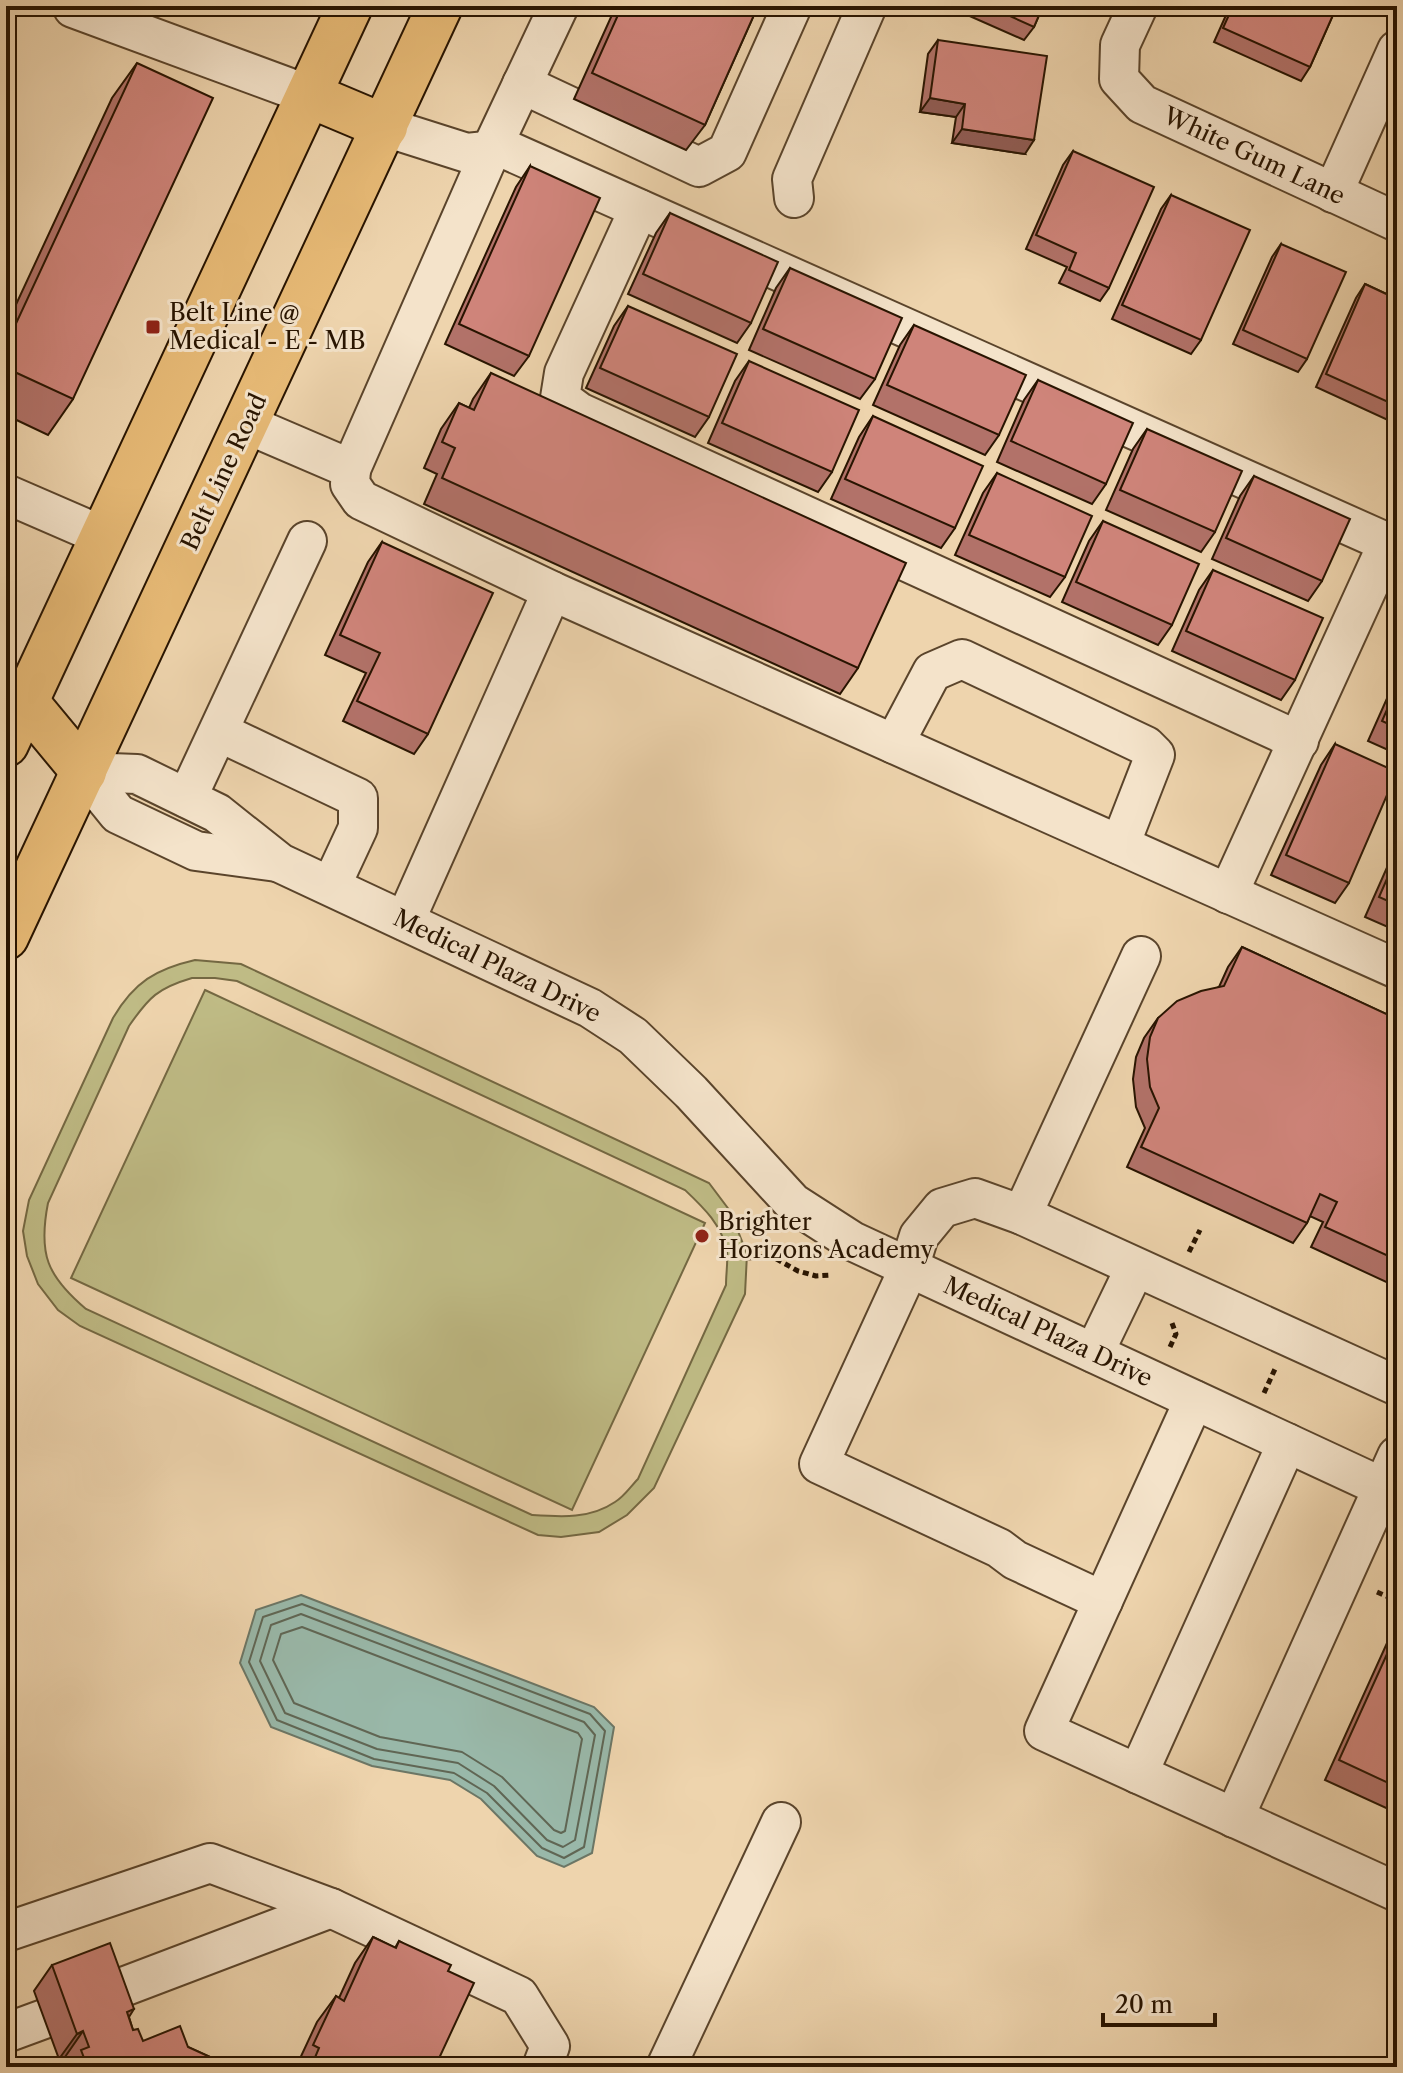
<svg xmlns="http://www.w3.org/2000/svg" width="1403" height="2073" font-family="'Libre Caslon Text',serif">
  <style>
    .green { fill: #bfbb85; stroke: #746842; stroke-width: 2; fill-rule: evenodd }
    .water { fill: #99b8a9; stroke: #6c7665; stroke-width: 2 }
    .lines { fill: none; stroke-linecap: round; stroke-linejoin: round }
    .shore { stroke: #606654; stroke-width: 2 }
    .minor-casing { stroke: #5a442b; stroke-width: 42 }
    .major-casing { stroke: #281400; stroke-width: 48 }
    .path { stroke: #281400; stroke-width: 5; stroke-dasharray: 6 4; stroke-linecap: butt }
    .minor { stroke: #f4e3ca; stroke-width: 38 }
    .major { stroke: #e7ba76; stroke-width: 44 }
    .wall { fill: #b27269; stroke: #281400; stroke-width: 2 }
    .shaded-wall { fill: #915c55; stroke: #281400; stroke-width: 2 }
    .building { fill: #cf847a; stroke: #281400; stroke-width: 2 }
    .poi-dot { fill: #8f2418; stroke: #f4e3ca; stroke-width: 3 }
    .labels { text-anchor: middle; stroke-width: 6; stroke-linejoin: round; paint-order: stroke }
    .street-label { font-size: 24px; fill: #281400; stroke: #f4e3ca }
    .poi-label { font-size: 24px; fill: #281400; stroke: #f4e3ca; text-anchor: start }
  </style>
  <rect width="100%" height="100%" fill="#eed4ad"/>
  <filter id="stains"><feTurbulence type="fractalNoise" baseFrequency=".0025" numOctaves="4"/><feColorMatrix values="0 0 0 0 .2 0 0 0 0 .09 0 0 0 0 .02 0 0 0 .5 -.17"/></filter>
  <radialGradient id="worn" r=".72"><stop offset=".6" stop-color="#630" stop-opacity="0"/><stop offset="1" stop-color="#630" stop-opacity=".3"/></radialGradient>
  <!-- green -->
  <g class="green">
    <path d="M195,960L241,964L709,1183L730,1211L747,1254L745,1294L654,1488L627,1515L599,1532L561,1537L538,1535L80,1326L58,1310L38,1284L27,1256L23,1231L29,1200L113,1018C134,982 156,969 195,960ZM192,978H215L237,981L685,1190C704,1208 722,1225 727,1252C728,1262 726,1274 726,1285L638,1479C631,1486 624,1497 615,1502C590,1519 562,1517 532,1515L86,1309C47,1276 38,1254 48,1203L129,1026C149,997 158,988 192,978Z"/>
    <polygon points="205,990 705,1223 572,1510 71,1278"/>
  </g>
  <!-- water -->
  <polygon class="water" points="301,1595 594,1707 614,1727 592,1853 564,1867 537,1856 481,1799 450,1780 372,1766 271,1727 240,1663 256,1610"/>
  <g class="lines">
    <!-- shore -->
    <g class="shore">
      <polygon points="302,1604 590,1714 605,1731 584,1847 564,1858 542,1848 487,1793 454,1773 374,1759 277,1720 249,1662 263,1617"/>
      <polygon points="301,1614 584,1722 595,1735 575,1840 563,1847 547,1840 494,1786 458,1763 377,1749 285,1713 260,1661 271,1625"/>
      <polygon points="302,1627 578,1733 582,1739 565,1831 561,1833 554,1830 502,1777 462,1752 380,1737 294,1703 273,1660 281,1634"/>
    </g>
    <defs>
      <g id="minor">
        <polyline points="1138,6 1120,45 1119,79 1142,104 1397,222"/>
        <polyline points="73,8 309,95"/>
        <polyline points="522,84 699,167 727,152 792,6"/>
        <polyline points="385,127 467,153 505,149 1397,547"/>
        <polyline points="1333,193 1397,50"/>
        <polyline points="794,198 792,179 867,6"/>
        <polyline points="639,209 564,373 560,398 579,412 1299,741"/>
        <polyline points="246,424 351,469 350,484 361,500 552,591 405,921"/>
        <polyline points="351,469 491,150 559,6"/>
        <polyline points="6,494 103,536"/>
        <polyline points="552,591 1397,969"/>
        <polyline points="219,732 358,798 358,828 331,886"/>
        <polyline points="894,744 932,672 962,659 1146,746 1155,755 1120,845"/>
        <polyline points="84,772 137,774 217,813 280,863 590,1008 633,1036 691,1092 793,1203 852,1241 1397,1494"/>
        <polyline points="84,772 118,814 196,851 277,862"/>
        <polyline points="187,798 307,541"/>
        <polyline points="1228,894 1388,543"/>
        <polyline points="1022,1215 1141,956"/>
        <polyline points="1094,1353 1135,1268"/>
        <polyline points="1194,1400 1044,1731 1397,1892"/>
        <polyline points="1103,1601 1015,1560 999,1548 819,1464 909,1268 919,1236 942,1208 975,1198 1022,1215 1397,1386"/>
        <polyline points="1138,1774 1287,1443"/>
        <polyline points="1234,1818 1397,1456"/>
        <polyline points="6,1932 210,1863 331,1908 519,1996 550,2046 542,2067"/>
        <polyline points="102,1995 331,1908"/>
        <polyline points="6,2033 44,2019"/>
        <polyline points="666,2067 781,1822"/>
      </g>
      <g id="major">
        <polyline points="309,95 385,127"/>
        <polyline points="26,702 84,772"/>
        <path d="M6,744C122,499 237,253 350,6"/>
        <polyline points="6,937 440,6"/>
      </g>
    </defs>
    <!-- minor casing -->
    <use href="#minor" class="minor-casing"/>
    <!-- major casing -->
    <use href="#major" class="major-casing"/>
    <!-- path -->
    <g class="path">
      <polyline points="1189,1252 1200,1230"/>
      <polyline points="747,1258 771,1256 798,1271 816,1276 832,1275"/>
      <polyline points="1170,1347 1176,1334 1172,1323"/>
      <polyline points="1264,1393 1275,1369"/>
      <polyline points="1377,1592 1395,1600"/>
    </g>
    <!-- minor -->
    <use href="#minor" class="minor"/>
    <!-- major -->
    <use href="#major" class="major"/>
  </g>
  <!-- wall -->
  <g class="wall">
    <polygon points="6,6 16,6 6,21"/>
    <polygon points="238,6 251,6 248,10"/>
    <polygon points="616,6 758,6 705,125 686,150 574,99"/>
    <polygon points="947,6 1043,6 1034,27 1024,40"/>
    <polygon points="1230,6 1337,6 1310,67 1301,81 1214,42"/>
    <polygon points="938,40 1025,154 952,143 956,117 920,112 928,54"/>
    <polygon points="137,63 73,399 48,435 6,415 6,326 112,98"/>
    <polygon points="1073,151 1109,288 1100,301 1059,283 1067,267 1026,249 1063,165"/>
    <polygon points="530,166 529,356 514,376 445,344 516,187"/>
    <polygon points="1171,195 1201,340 1191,354 1112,319 1161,209"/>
    <polygon points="670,213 751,323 737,343 628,294 656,233"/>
    <polygon points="1281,244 1307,359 1298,372 1233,344 1272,257"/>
    <polygon points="790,268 875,379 860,399 749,350 776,288"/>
    <polygon points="1365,284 1397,299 1397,411 1390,421 1316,387 1356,298"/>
    <polygon points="628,306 709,417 695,437 586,388 614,326"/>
    <polygon points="914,325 999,435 985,455 873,405 900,345"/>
    <polygon points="749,361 832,472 818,492 708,443 735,381"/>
    <polygon points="491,373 858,668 840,694 424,504 437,474 424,468 441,429 459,403 469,408 473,399"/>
    <polygon points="1038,380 1106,484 1092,504 997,462 1024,400"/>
    <polygon points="873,416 955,528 941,548 831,499 859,437"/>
    <polygon points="1147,429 1215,532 1201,552 1106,510 1133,449"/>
    <polygon points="997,473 1065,577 1050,597 955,555 983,493"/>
    <polygon points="1254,476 1322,581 1308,601 1212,559 1240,496"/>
    <polygon points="1103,521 1172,625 1158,645 1062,602 1089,541"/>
    <polygon points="382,542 428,734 414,754 343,721 366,673 325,655 368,562"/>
    <polygon points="1213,570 1295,680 1281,700 1172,651 1199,590"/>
    <polygon points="1397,676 1397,754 1368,741"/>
    <polygon points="1335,744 1349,883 1335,903 1271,875 1321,765"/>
    <polygon points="1397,845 1397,931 1365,917"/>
    <polygon points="1242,947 1397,1019 1397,1287 1311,1247 1323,1222 1310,1216 1307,1223 1293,1243 1127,1167 1145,1128 1136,1107 1133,1079 1136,1057 1144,1038 1158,1018 1219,987 1228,967"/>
    <polygon points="1397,1621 1397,1813 1325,1780"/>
    <polygon points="373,1937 395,1948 399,1941 448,1971 435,2067 296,2067 317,2022 336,1996 339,1998 355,1963"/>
    <polygon points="52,1965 134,2009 129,2017 133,2030 143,2041 188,2047 232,2067 69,2067 65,2057 59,2059 34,1991"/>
  </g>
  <!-- shaded-wall -->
  <g class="shaded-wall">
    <polygon points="930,98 965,104 956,117 920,112"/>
    <polygon points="962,129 1034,140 1025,154 952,143"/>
    <polygon points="83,2031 65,2057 59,2059 77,2034"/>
  </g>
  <!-- building -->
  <g class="building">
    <polygon points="622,6 758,6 705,125 592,73"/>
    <polygon points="988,6 1043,6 1034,27"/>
    <polygon points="1233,6 1337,6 1310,67 1223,28"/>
    <polygon points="938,40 1047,56 1034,140 962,129 965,104 930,98"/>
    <polygon points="137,63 213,98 73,399 6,368 6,345"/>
    <polygon points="1073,151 1154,187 1109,288 1069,270 1076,253 1036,235"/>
    <polygon points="530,166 600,198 529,356 459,324"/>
    <polygon points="1171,195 1250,230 1201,340 1122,305"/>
    <polygon points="670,213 778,262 751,323 643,274"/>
    <polygon points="1281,244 1346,272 1307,359 1243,330"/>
    <polygon points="790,268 902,318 875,379 763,329"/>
    <polygon points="1365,284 1397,299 1397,406 1326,374"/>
    <polygon points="628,306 737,354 709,417 600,368"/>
    <polygon points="914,325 1026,375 999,435 887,385"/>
    <polygon points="749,361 859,410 832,472 722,423"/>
    <polygon points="491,373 906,563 858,668 442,478 455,448 442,442 459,403 474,410"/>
    <polygon points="1038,380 1133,423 1106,484 1011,441"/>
    <polygon points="873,416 983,466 955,528 845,479"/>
    <polygon points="1147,429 1242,471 1215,532 1120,490"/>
    <polygon points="997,473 1092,516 1065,577 969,535"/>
    <polygon points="1254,476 1350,519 1322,581 1226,538"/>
    <polygon points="1103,521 1199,564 1172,625 1076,582"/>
    <polygon points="382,542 493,593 428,734 357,701 380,653 340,635"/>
    <polygon points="1213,570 1323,618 1295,680 1186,631"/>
    <polygon points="1397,687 1397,728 1382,721"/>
    <polygon points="1335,744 1397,772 1349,883 1286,855"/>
    <polygon points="1397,856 1397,905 1379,897"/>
    <polygon points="1242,947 1397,1019 1397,1260 1325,1227 1337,1202 1320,1194 1307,1223 1141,1147 1159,1108 1150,1087 1147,1059 1150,1037 1158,1018 1177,1001 1201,991 1224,986"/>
    <polygon points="1397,1632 1397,1787 1339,1760"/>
    <polygon points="373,1937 396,1948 399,1941 451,1965 448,1971 474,1983 435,2067 311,2067 319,2048 313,2045 336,1996 344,2001"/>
    <polygon points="110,1943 134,2009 127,2012 133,2030 138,2029 143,2041 180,2026 188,2047 232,2067 76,2067 86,2063 81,2050 89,2047 83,2031 77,2034 52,1965"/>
  </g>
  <!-- markers -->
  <g class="poi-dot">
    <rect x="145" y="319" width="16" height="16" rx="4"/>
    <circle cx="702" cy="1236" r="8"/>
  </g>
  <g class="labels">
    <!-- street labels -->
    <g class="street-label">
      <text transform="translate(1254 156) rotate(25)" y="8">White Gum Lane</text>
      <text transform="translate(224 472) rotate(-65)" y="8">Belt Line Road</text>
      <text transform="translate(497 966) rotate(26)" y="8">Medical Plaza Drive</text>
      <text transform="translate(1048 1332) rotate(25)" y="8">Medical Plaza Drive</text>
    </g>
    <!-- poi labels -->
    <g class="poi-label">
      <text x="169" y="321">Belt Line @<tspan x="169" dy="28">Medical - E - MB</tspan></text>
      <text x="718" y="1230">Brighter<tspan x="718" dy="28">Horizons Academy</tspan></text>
    </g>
  </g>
  <!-- margin -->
  <rect width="1403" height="2073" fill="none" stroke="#eed4ad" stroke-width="32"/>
  <rect x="8" y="8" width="1387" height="2057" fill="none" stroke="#281400" stroke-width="4"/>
  <rect x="16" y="16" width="1371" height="2041" fill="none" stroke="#281400" stroke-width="2"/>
  <!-- scale -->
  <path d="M1103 2013v12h112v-12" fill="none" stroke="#281400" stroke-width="4"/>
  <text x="1115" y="2013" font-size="24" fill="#281400" stroke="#f4e3ca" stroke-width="6" paint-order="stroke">20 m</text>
  <rect width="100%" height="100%" filter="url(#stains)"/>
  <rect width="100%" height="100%" fill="url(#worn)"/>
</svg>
